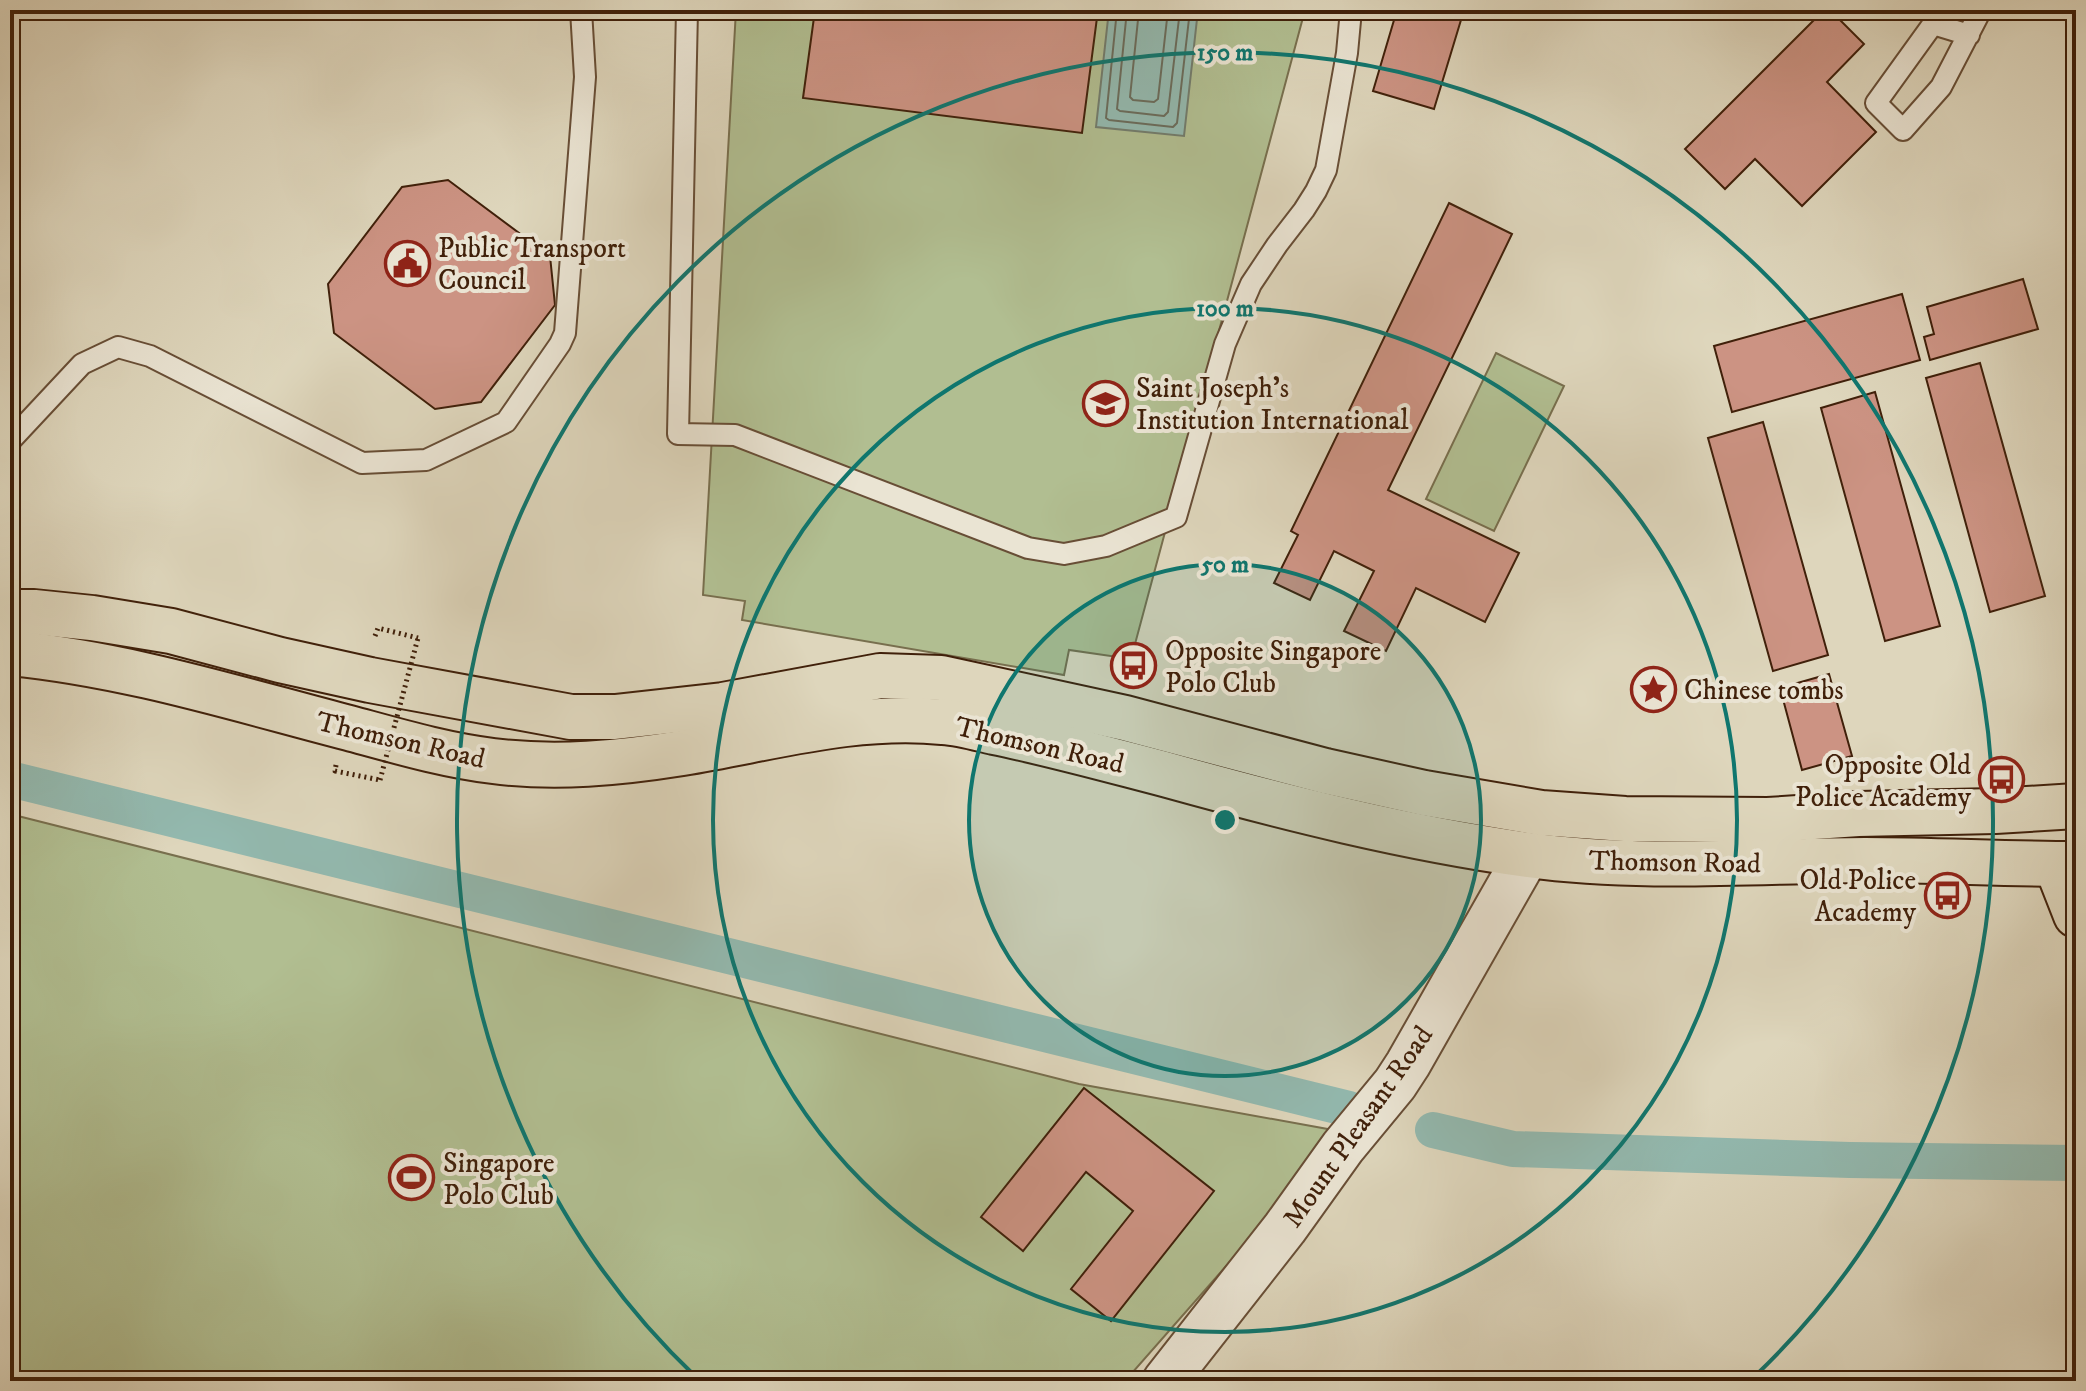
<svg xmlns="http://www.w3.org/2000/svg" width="2086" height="1391" font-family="'IM FELL DW Pica',serif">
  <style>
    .green { fill: #b1be91; stroke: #786f4e; stroke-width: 2 }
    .water { fill: #93b9af; stroke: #727c6d; stroke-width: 2 }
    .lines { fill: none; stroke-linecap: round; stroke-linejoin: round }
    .shore { stroke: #6a6c5c; stroke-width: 2 }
    .canal { stroke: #93b9af; stroke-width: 36 }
    .building { fill: #cc9383; stroke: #40200a; stroke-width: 2 }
    .service-casing { stroke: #684e36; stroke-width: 24 }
    .tertiary-casing { stroke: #684e36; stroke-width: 48 }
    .primary-casing { stroke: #40200a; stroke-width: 48 }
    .motorway-casing { stroke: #40200a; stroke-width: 48 }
    .path { stroke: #40200a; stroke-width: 5; stroke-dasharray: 2 4; stroke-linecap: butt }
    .service { stroke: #eae4d3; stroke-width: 20 }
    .tertiary { stroke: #eae4d3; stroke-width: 44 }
    .primary { stroke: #ded6bc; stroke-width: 44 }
    .motorway { stroke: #ded6bc; stroke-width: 44 }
    .path-bridge { stroke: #40200a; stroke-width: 5; stroke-dasharray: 2 4; stroke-linecap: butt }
    .ring { fill: none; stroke: #0f766e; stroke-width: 4 }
    .labels { text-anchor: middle; stroke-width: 8; stroke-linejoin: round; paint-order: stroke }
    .poi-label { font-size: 28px; fill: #40200a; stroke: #eae4d3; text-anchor: start }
    .street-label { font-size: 28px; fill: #40200a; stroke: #eae4d3 }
    .centre { fill: #0f766e; stroke: #eae4d3; stroke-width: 4 }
    .ring-label { font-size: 24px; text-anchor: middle; font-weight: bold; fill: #0f766e; stroke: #eae4d3; stroke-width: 8; stroke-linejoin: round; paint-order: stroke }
  </style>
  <rect width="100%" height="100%" fill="#ded6bc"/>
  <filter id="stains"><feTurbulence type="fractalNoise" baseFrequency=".0025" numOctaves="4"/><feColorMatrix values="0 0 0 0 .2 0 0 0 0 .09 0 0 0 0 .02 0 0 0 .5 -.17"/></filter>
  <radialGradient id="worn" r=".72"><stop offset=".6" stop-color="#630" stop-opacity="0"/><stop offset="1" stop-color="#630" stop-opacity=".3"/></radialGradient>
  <!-- green -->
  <g class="green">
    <polygon points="736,10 1305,10 1131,659 1069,650 1064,675 742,620 745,601 703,595"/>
    <polygon points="1496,353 1564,386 1494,531 1426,499"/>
    <polygon points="10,814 1079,1084 1344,1132 1125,1381 10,1381"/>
  </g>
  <!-- water -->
  <polygon class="water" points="1109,10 1198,10 1184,136 1096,127"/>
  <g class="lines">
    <!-- shore -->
    <g class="shore">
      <polyline points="1117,10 1106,118 1109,120 1173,127 1177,123 1190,10"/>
      <polyline points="1127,10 1117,109 1120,111 1164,116 1168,112 1180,10"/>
      <polyline points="1139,10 1130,97 1133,100 1154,102 1158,99 1168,10"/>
    </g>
    <!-- canal -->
    <g class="canal">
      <polyline points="10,779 1349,1109"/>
      <polyline points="1433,1130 1513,1149 1850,1160 2076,1163"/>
    </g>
  </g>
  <!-- building -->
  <g class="building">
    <polygon points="815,10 1098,10 1082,133 803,98"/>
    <polygon points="1397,10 1464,10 1434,109 1373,91"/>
    <polygon points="1824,10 1830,10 1864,44 1827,82 1876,132 1802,206 1755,159 1725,189 1685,149"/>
    <polygon points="448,180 550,256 555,305 481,402 435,409 334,333 328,284 402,187"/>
    <polygon points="1449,203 1512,234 1388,490 1519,553 1485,622 1416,588 1386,651 1344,631 1374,571 1334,551 1310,600 1274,583 1298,535 1291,531"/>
    <polygon points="2023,279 2038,329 1930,360 1924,337 1934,334 1927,307"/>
    <polygon points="1902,294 1920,360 1732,412 1714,346"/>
    <polygon points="1980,363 2045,596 1990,612 1926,378"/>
    <polygon points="1875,392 1940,626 1885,641 1821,408"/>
    <polygon points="1763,422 1828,655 1773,671 1708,438"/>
    <polygon points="1829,674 1852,756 1802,770 1780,688"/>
    <polygon points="1084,1088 1214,1191 1111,1321 1071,1289 1133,1211 1086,1172 1023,1251 981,1217"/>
  </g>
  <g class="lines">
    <defs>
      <g id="service">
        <polyline points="687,10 678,434 735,435 1028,548 1064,554 1106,546 1176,517 1225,344 1251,284 1277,245 1304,210 1316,191 1326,170 1347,53 1351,10"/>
        <polyline points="1969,35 1933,24 1876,103 1903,130 1941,87 1981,10"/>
        <polyline points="10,441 82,364 118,347 150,356 362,463 426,460 506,422 560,344 565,333 585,77 581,10"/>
      </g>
      <polyline id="tertiary" points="1165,1381 1285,1228 1343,1147 1395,1084 1408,1064 1527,855"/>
      <g id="primary">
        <polyline points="10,612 34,612 92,618 171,631 280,660 370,680 571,717 615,717 723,705 880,676 941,678 1125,718 1325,771 1424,793 1541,813 1625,819 1768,820 1858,814 1995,811 2076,806"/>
        <path d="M10,653C126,664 237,699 349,728C397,741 444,755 493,761C556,769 619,763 682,753C769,739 854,713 943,722C960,723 977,728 994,732C1053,744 1110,760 1168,775C1287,808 1406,838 1528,855C1640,870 1753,861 1865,860C1935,860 2006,864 2076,864"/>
      </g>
      <polyline id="motorway" points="2056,864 2076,915"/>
    </defs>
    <!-- service casing -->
    <use href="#service" class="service-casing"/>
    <!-- tertiary casing -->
    <use href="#tertiary" class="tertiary-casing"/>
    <!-- primary casing -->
    <use href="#primary" class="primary-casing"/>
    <!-- motorway casing -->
    <use href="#motorway" class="motorway-casing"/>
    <!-- path -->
    <g class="path">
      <polyline points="375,636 378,628 418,638"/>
      <polyline points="336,765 335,771 380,780"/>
    </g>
    <!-- service -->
    <use href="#service" class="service"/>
    <!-- tertiary -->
    <use href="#tertiary" class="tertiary"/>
    <!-- primary -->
    <use href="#primary" class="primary"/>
    <!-- motorway -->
    <use href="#motorway" class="motorway"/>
    <!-- path-bridge -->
    <polyline class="path-bridge" points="380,780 418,638"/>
  </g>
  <!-- distance rings -->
  <circle cx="1225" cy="820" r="256" fill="#0f766e" fill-opacity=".12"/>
  <g class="ring">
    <circle cx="1225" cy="820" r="256"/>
    <circle cx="1225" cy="820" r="512"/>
    <path d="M696 1377A768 768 0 1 1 1754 1377"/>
  </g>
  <!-- icons -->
  <defs>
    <symbol id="civic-ring" viewBox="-11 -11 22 22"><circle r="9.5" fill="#eae4d3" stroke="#8f2418" stroke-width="1.5"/><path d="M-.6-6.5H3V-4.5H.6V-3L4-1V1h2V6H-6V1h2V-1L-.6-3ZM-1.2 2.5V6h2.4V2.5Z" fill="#8f2418"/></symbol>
    <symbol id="school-ring" viewBox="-11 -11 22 22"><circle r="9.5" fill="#eae4d3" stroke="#8f2418" stroke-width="1.5"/><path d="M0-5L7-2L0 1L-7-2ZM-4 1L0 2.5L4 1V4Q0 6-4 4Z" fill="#8f2418"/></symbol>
    <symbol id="bus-ring" viewBox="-11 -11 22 22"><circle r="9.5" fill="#eae4d3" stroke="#8f2418" stroke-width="1.5"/><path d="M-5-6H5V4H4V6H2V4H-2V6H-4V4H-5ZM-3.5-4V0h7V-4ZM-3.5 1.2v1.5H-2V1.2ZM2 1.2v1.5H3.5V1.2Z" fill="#8f2418"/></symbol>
    <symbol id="sight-ring" viewBox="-11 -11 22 22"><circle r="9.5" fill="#eae4d3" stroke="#8f2418" stroke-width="1.5"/><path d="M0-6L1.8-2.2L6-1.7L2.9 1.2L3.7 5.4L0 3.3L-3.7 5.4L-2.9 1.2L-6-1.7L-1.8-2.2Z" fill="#8f2418"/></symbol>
    <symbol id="stadium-ring" viewBox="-11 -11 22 22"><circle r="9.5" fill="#eae4d3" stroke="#8f2418" stroke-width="1.5"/><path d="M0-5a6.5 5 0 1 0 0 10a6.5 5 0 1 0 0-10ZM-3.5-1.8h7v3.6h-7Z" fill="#8f2418"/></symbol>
  </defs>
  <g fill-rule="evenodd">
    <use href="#civic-ring" x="382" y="238" width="51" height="51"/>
    <use href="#school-ring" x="1080" y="378" width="51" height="51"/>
    <use href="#bus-ring" x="1108" y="640" width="51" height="51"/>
    <use href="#sight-ring" x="1628" y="664" width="51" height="51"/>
    <use href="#bus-ring" x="1976" y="754" width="51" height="51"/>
    <use href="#bus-ring" x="1922" y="870" width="51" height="51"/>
    <use href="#stadium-ring" x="386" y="1152" width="51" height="51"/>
  </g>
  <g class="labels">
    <!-- poi labels -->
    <g class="poi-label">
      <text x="438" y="257">Public Transport<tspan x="438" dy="32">Council</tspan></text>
      <text x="1136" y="397">Saint Joseph's<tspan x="1136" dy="32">Institution International</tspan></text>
      <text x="1165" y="660">Opposite Singapore<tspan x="1165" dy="32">Polo Club</tspan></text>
      <text x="1684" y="699">Chinese tombs</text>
      <text x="1971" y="774" text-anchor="end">Opposite Old<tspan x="1971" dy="32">Police Academy</tspan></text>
      <text x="1916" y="889" text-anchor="end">Old Police<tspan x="1916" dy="32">Academy</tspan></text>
      <text x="443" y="1172">Singapore<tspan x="443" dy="32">Polo Club</tspan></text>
    </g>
    <!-- street labels -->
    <g class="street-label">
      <text transform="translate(401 739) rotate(13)" y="10">Thomson Road</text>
      <text transform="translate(1040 744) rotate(13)" y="10">Thomson Road</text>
      <text transform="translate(1675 861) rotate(1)" y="10">Thomson Road</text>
      <text transform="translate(1357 1126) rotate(-55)" y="10">Mount Pleasant Road</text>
    </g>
  </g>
  <circle cx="1225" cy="820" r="12" class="centre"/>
  <g class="ring-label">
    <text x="1225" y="60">150 m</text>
    <text x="1225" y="316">100 m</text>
    <text x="1225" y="572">50 m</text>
  </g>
  <!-- margin -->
  <rect width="2086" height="1391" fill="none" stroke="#ded6bc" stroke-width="40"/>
  <rect x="12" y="12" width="2062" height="1367" fill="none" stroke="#40200a" stroke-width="4"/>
  <rect x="20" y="20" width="2046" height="1351" fill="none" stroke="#40200a" stroke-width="2"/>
  <rect width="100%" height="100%" filter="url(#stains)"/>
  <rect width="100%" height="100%" fill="url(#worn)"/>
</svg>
